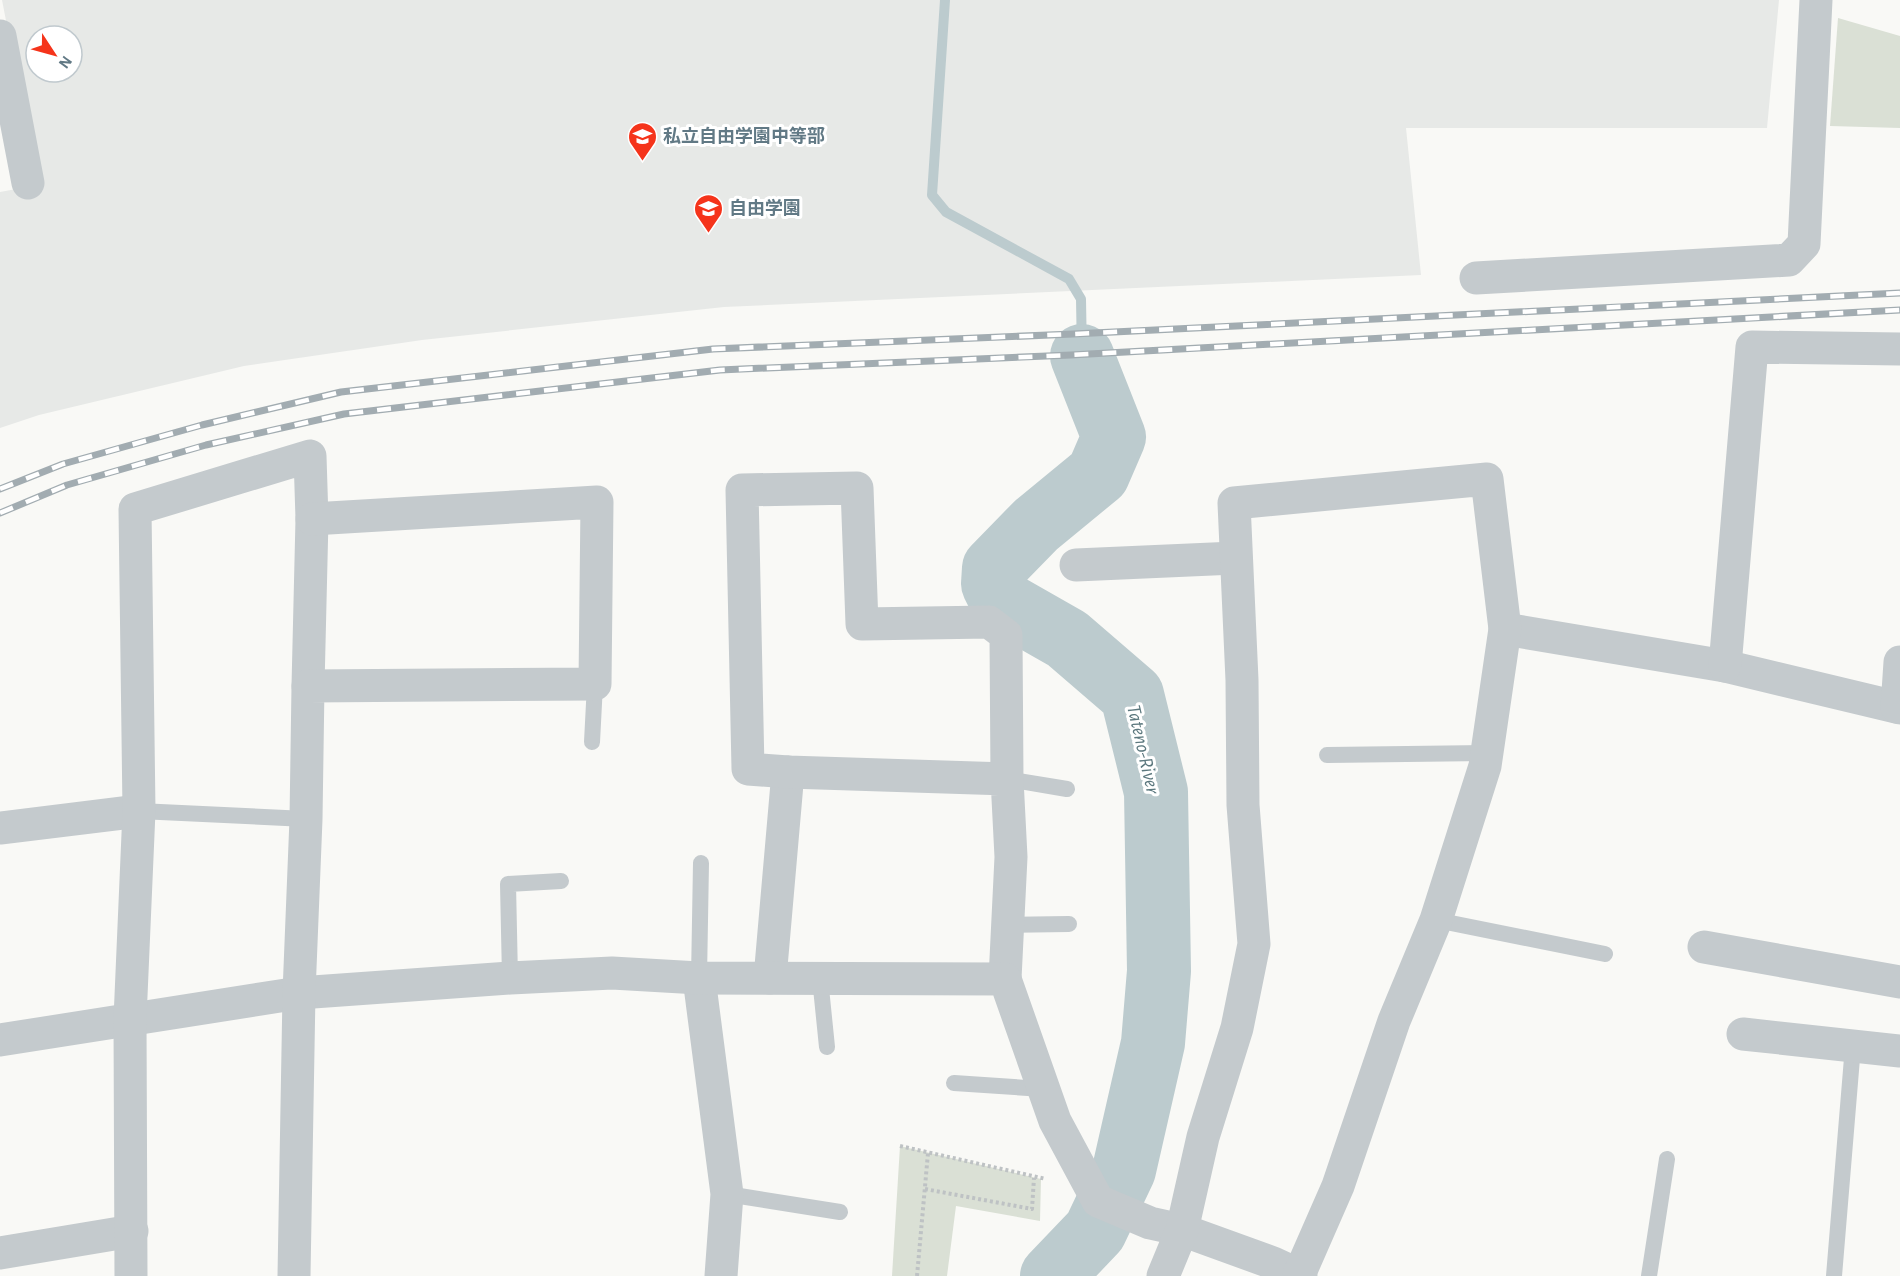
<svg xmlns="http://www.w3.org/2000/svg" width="1900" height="1276" font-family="'Alegreya Sans','Noto Sans JP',sans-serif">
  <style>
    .built { fill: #e7e9e7; fill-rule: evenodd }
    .park { fill: #dae0d5 }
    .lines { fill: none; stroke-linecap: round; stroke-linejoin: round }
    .stream { stroke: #bccbce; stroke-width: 10 }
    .river { stroke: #bccbce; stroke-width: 64 }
    .path { stroke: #bec2c4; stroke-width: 4; stroke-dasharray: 3 3; stroke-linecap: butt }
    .lane { stroke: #c4cacd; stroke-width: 16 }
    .street { stroke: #c4cacd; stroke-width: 33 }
    .rail-casing { stroke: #a2acb1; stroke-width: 7 }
    .rail { stroke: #fff; stroke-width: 4.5; stroke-dasharray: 14; stroke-linecap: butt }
    .labels { text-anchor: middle; stroke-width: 6; stroke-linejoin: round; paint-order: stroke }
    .poi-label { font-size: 18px; font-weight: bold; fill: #617985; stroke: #fff; text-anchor: start }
    .water-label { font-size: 20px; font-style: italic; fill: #5c787e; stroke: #fff }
  </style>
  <rect width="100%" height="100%" fill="#f9f9f6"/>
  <!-- built -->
  <path class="built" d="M2,0H1779L1767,128H1406L1421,275L724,307L422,340L244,366L39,415L0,428V192L38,185ZM36,36H72V72H36Z"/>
  <!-- park -->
  <g class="park">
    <polygon points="1838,18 1900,36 1900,128 1830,126"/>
    <polygon points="900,1146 1041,1179 1040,1221 956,1206 947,1276 892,1276"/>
  </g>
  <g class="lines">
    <!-- stream -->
    <polyline class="stream" points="945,0 932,195 946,212 1069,279 1081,299 1082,356"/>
    <!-- river -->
    <polyline class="river" points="1052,1276 1095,1231 1124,1170 1153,1043 1159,971 1156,792 1132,695 1067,639 1002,602 993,584 994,568 1036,525 1098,474 1114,437 1082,356"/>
    <!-- path -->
    <g class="path">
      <polyline points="900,1146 1046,1179"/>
      <polyline points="925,1189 1032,1209 1034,1178"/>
      <polyline points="917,1276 928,1153"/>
    </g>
    <!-- lane -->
    <g class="lane">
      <polyline points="592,742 595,684"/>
      <polyline points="1327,755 1486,753"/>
      <polyline points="1007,779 1067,789"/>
      <polyline points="139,811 306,819"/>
      <polyline points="1436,920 1605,954"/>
      <polyline points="1008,925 1069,924"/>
      <polyline points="510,978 508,884 561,881"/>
      <polyline points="699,978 701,863"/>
      <polyline points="820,978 827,1047"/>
      <polyline points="954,1083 1043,1089"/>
      <polyline points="727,1194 840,1212"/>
      <polyline points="1649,1276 1667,1159"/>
      <polyline points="1834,1276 1853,1046"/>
    </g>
    <!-- street -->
    <g class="street">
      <polyline points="0,36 28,183"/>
      <polyline points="1476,278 1789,260 1804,244 1816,0"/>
      <polyline points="1076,565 1235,558"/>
      <polyline points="1505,629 1725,666 1900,708"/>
      <polyline points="1725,666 1752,347 1900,349"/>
      <polyline points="1897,707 1900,662"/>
      <polyline points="0,828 139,811"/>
      <polyline points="1704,947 1900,982"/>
      <polyline points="699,978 727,1194 721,1276"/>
      <polyline points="770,978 788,772"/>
      <polyline points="1005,979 1011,857 1007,779 1006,635 989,622 862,624 857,488 742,490 748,769 788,772 1007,779"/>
      <polyline points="1743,1034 1900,1051"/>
      <polyline points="0,1040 299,993 510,978 612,973 699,978 1005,979 1055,1121 1098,1201 1150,1223 1182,1230 1273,1263 1301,1276"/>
      <polyline points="0,1253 132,1231"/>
      <polyline points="131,1276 130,1019 139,811 135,509 310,456 312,519 308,686"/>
      <polyline points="294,1276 299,993 306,819 308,686 595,684 597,502 312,519"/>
      <polyline points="1163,1276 1182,1230 1203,1137 1237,1028 1254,944 1243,805 1242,680 1234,503 1487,479 1505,629 1485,766 1436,920 1394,1021 1338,1186 1299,1275"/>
    </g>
    <defs>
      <g id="rail">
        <polyline points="0,489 63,464 202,425 341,392 713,349 1073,334 1900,293"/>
        <polyline points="0,513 67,485 206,445 344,414 720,370 1071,355 1900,310"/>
      </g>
    </defs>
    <!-- rail casing -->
    <use href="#rail" class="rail-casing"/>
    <!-- rail -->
    <use href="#rail" class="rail"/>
  </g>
  <!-- icons -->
  <defs>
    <symbol id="school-pin" viewBox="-11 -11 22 30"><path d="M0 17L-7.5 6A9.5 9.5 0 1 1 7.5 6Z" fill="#f5341b" stroke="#fff"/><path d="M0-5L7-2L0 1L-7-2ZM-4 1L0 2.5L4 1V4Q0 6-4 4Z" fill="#fff"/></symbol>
  </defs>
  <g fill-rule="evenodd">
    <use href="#school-pin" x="626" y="120" width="33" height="45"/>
    <use href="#school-pin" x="692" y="192" width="33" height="45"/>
  </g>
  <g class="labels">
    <!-- poi labels -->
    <g class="poi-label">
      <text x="663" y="142">私立自由学園中等部</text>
      <text x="729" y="214">自由学園</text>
    </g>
    <!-- water labels -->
    <g class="water-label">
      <text transform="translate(1144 749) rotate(77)" y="7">Tateno-River</text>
    </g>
  </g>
  <!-- north arrow -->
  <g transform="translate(54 54) rotate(126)"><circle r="28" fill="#ffffff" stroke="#c0c9ce" stroke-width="1.5"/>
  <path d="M0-4.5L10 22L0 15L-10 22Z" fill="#f5341b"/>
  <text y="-9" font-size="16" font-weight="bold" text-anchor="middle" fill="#617985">N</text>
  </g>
</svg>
